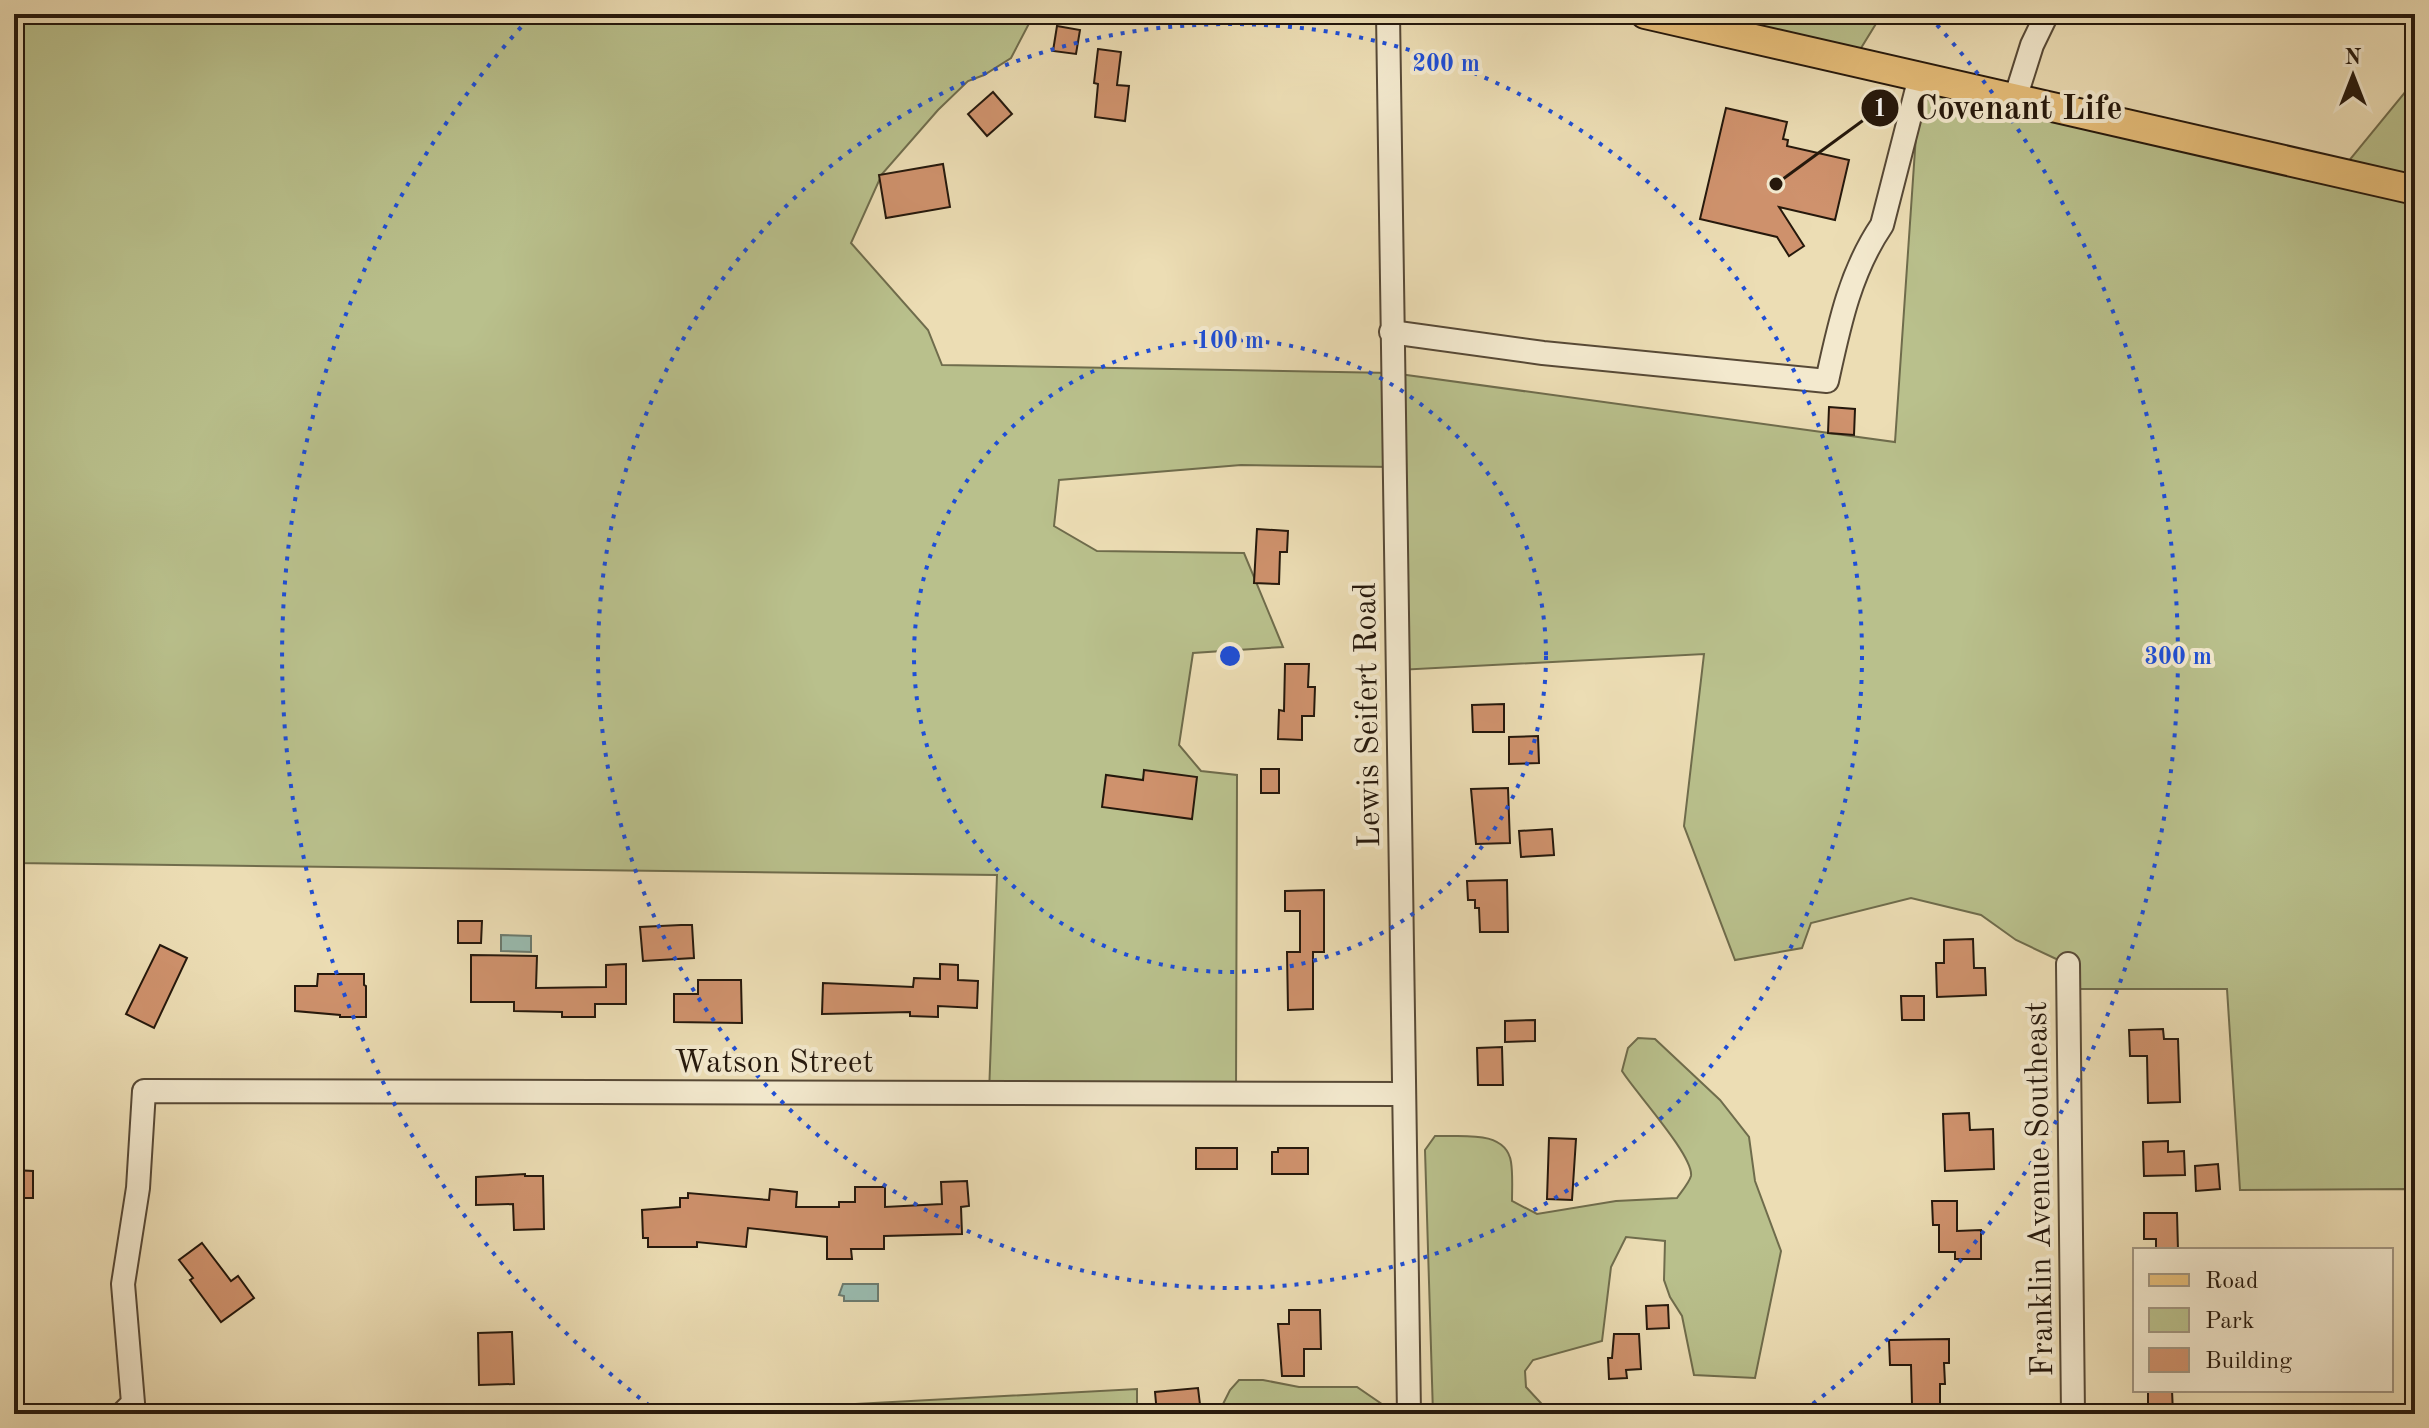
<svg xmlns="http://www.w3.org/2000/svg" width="2429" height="1428" font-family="'Old Standard TT',serif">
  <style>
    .green { fill: #b9c08c; stroke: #6f6c4c; stroke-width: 2 }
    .water { fill: #99bbaf; stroke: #6b7a6e; stroke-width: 2 }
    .building { fill: #cf926d; stroke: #25180c; stroke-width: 2 }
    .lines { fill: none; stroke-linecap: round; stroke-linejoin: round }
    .minor-casing { stroke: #574936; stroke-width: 26 }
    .major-casing { stroke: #25180c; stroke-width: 32 }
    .minor { stroke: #f3e9ce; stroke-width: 22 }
    .major { stroke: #e6be7a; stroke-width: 28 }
    .ring { fill: none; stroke: #1d4ed8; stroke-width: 4; stroke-dasharray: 4 8 }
    .labels { text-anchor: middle; stroke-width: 8; stroke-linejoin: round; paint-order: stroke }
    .street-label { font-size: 32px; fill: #25180c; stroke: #f3e9ce }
    .centre { fill: #1d4ed8; stroke: #f3e9ce; stroke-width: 4 }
    .ring-label { font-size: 24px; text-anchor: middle; font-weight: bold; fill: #1d4ed8; stroke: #f3e9ce; stroke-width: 8; stroke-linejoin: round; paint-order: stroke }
    .leader { fill: none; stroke: #25180c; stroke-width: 3 }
    .callout-dot { fill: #25180c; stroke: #f3e9ce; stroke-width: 3 }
    .mark-label { font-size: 24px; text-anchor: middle; font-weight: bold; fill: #fff }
    .callout-label { font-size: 34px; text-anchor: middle; font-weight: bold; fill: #25180c; stroke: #f3e9ce; stroke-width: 8; stroke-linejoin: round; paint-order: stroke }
  </style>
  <rect width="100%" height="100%" fill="#ecddb4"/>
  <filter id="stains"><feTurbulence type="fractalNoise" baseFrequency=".0025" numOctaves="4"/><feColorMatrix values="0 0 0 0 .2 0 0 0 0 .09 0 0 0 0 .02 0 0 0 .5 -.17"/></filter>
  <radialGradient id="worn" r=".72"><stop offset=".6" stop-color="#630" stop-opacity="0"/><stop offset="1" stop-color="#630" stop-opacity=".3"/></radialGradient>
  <!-- green -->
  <g class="green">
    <polygon points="14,14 1034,14 1011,58 984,75 968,81 938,110 882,174 851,243 928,330 942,365 1392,373 1895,442 1920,77 2339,173 2415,80 2415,1414 2410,1414 2407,1189 2240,1190 2227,989 2068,989 2067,964 2016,940 1981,915 1911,898 1811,923 1802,948 1735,960 1684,826 1704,654 1398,670 1394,467 1241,465 1059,480 1054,526 1097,551 1244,553 1283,647 1193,653 1179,745 1201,771 1237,775 1236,1094 989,1094 997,875 14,863"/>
    <polygon points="1645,14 1882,14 1853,61"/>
    <path d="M1638,1038L1655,1039L1720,1100L1749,1137L1755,1181L1781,1251L1755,1378L1694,1375L1682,1316L1670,1297L1664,1280L1665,1241L1626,1237L1611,1267L1602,1341L1533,1360L1525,1371L1526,1387L1551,1414H1433L1425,1150L1435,1136C1460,1137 1506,1129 1511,1162C1513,1175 1512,1188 1512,1201L1537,1214L1616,1201L1677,1198C1681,1192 1689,1183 1691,1176C1694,1156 1635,1092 1622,1071L1628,1048Z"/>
    <polygon points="1239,1380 1263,1380 1299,1387 1357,1387 1392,1411 1392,1414 1218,1414 1230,1390"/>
    <polygon points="1137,1389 1137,1414 668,1414"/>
  </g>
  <!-- water -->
  <g class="water">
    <polygon points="501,935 531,936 531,952 501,951"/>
    <polygon points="843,1284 878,1284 878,1301 844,1301 844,1296 839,1295"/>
  </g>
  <!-- building -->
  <g class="building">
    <polygon points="1057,26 1080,30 1076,54 1053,51"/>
    <polygon points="1098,49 1121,52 1117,85 1129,86 1125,121 1095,117 1098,84 1094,83"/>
    <polygon points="993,92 1012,114 987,136 968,114"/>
    <polygon points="1726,108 1787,122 1783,139 1788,140 1787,146 1849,160 1835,220 1779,207 1804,246 1789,256 1777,237 1700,219"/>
    <polygon points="943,164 950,207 886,218 879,175"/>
    <polygon points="1829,407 1855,409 1854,435 1828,433"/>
    <polygon points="1257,529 1288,531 1287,552 1280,552 1279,584 1254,583"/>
    <polygon points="1285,664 1309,664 1308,687 1315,687 1314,716 1302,716 1302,740 1278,739 1279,710 1284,711"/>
    <polygon points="1504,704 1504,732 1473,732 1472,705"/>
    <polygon points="1538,736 1539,763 1509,764 1509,737"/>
    <rect x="1261" y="769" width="18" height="24"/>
    <polygon points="1144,770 1197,777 1192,819 1102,807 1106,775 1143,780"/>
    <polygon points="1508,788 1510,843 1476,844 1471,789"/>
    <polygon points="1552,829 1554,855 1521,857 1519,831"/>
    <polygon points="1507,880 1508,932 1480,932 1479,908 1475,908 1475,900 1468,900 1467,881"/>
    <polygon points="1324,890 1324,952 1313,952 1313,1009 1288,1010 1287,952 1300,952 1300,911 1285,911 1285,891"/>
    <polygon points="458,921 482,921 481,943 458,943"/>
    <polygon points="681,925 692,925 694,958 643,961 640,927"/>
    <polygon points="1973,939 1974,968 1985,968 1986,995 1937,997 1936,963 1944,963 1944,940"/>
    <polygon points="160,945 187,958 154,1028 126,1014"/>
    <polygon points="471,955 537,956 536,988 606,987 606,965 626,964 626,1004 595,1004 595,1017 562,1017 562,1012 514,1011 514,1002 471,1002"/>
    <polygon points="940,964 958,965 958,980 978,981 977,1008 938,1006 938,1017 910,1016 910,1012 822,1014 823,983 913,987 914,978 940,979"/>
    <polygon points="318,974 364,974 364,985 366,986 366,1017 340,1017 340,1015 295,1011 295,986 317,986"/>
    <polygon points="698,980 741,980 742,1023 674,1022 674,994 698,994"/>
    <polygon points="1901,996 1924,996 1924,1020 1902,1020"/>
    <polygon points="1535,1020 1535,1041 1505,1042 1505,1021"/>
    <polygon points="2163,1029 2164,1039 2178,1039 2180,1102 2148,1103 2147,1056 2130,1056 2129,1030"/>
    <polygon points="1502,1047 1503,1085 1478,1085 1477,1048"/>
    <polygon points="1969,1113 1970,1130 1993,1129 1994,1169 1945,1171 1943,1114"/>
    <polygon points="1549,1138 1576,1139 1572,1200 1547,1199"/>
    <polygon points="2168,1141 2168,1152 2184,1151 2185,1175 2144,1176 2143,1142"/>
    <rect x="1196" y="1148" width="41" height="21"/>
    <polygon points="1278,1148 1308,1148 1308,1174 1272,1174 1272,1152 1278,1152"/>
    <polygon points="2218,1164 2220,1189 2196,1191 2195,1166"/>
    <polygon points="14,1170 33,1171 33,1198 14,1198"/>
    <polygon points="525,1174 525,1176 543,1176 544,1229 514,1230 513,1204 476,1205 476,1177"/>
    <polygon points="967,1181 969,1206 961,1207 962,1234 884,1236 884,1249 851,1249 852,1259 827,1259 827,1237 748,1228 746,1247 697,1242 697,1247 648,1247 648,1238 643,1238 642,1210 680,1207 680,1198 688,1198 688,1193 769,1200 770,1189 797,1192 796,1207 839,1207 839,1202 855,1202 855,1187 885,1187 885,1207 942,1204 941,1182"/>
    <polygon points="1932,1201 1957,1201 1957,1231 1981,1230 1981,1259 1955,1259 1955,1252 1939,1252 1939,1225 1933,1225"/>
    <polygon points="2144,1213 2177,1213 2178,1250 2156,1250 2156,1239 2144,1239"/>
    <polygon points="202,1243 231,1281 238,1276 254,1298 221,1322 190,1280 193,1278 179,1260"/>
    <polygon points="1668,1305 1669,1328 1647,1329 1646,1306"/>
    <polygon points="1289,1310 1320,1310 1321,1349 1304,1349 1304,1376 1282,1376 1278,1324 1289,1324"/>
    <polygon points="512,1332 514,1384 479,1385 478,1333"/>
    <polygon points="1614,1334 1639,1334 1641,1369 1626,1370 1627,1378 1609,1379 1608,1358 1612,1358"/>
    <polygon points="1949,1339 1949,1363 1944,1363 1945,1384 1940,1384 1940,1404 1912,1404 1911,1365 1890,1365 1889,1340"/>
    <polygon points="1198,1388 1201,1413 1157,1414 1155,1392"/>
    <polygon points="2148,1390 2172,1390 2173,1414 2148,1414"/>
  </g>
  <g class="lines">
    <defs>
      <g id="minor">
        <polyline points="1388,14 1409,1414"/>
        <polyline points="2015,99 2032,45 2047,14"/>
        <path d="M1391,332L1543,353L1827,381C1839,326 1850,272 1882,225L1920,77"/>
        <polyline points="2068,964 2073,1414"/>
        <polyline points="122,1414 133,1403 123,1284 138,1188 144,1091 1403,1094"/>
      </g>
      <polyline id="major" points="1645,14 2415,190"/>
    </defs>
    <!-- minor casing -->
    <use href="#minor" class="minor-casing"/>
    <!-- major casing -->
    <use href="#major" class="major-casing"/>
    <!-- minor -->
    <use href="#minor" class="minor"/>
    <!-- major -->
    <use href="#major" class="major"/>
  </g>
  <!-- distance rings -->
  <g class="ring">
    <circle cx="1230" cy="656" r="316"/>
    <circle cx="1230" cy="656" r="632"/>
    <path d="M659 1413A948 948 0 0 1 531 16M1929 16A948 948 0 0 1 1801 1413"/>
  </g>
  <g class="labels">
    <!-- street labels -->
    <g class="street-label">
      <text transform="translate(1366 715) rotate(-91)" y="11">Lewis Seifert Road</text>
      <text x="774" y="1072">Watson Street</text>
      <text transform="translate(2038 1189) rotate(-91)" y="11">Franklin Avenue Southeast</text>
    </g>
  </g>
  <circle cx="1230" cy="656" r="12" class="centre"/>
  <g class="ring-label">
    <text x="1446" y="71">200 m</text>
    <text x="1230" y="348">100 m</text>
    <text x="2178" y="664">300 m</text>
  </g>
  <!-- callouts -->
  <path class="leader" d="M1776 184L1880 108"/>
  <g class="callout-dot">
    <circle cx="1776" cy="184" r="8"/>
    <circle cx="1880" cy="108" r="20"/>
  </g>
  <g class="mark-label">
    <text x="1880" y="116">1</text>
  </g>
  <g class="callout-label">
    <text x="2019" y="119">Covenant Life</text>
  </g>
  <!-- margin -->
  <rect width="2429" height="1428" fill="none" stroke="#ecddb4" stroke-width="48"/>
  <rect x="16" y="16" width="2397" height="1396" fill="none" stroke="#25180c" stroke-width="4"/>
  <rect x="24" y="24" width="2381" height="1380" fill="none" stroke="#25180c" stroke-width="2"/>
  <!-- legend -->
  <rect x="2133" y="1248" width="260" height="144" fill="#f3e9ce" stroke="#a19580" stroke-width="2"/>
  <rect x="2149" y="1274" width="40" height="12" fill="#e6be7a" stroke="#a19580" stroke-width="2"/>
  <text x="2205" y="1288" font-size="24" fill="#25180c">Road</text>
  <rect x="2149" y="1308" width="40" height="24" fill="#b9c08c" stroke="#a19580" stroke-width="2"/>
  <text x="2205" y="1328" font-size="24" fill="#25180c">Park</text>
  <rect x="2149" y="1348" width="40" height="24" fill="#cf926d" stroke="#a19580" stroke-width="2"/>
  <text x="2205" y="1368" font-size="24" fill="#25180c">Building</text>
  <!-- north arrow -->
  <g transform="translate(2353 76)" stroke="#f3e9ce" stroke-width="6" paint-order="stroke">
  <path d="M0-6L14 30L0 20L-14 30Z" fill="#25180c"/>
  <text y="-12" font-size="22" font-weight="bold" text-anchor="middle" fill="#25180c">N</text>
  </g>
  <rect width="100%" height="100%" filter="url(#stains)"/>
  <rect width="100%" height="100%" fill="url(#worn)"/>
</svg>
